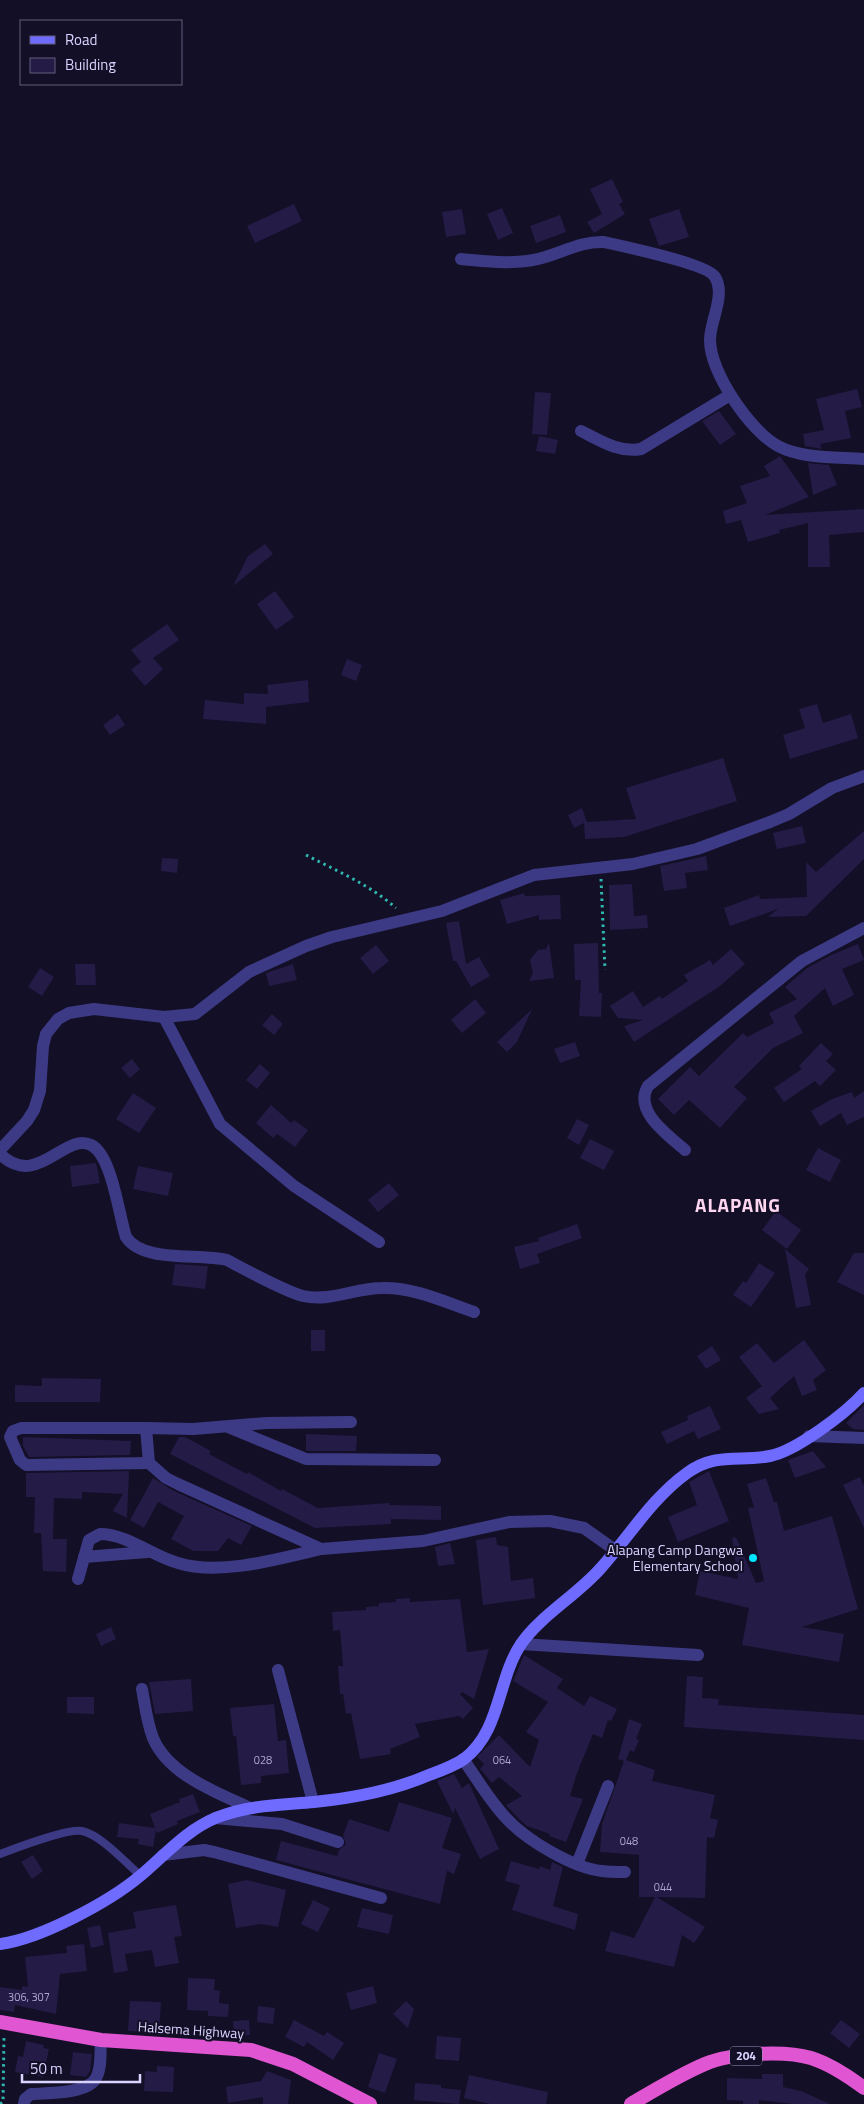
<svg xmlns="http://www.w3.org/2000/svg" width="864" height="2104" font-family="'Titillium Web',sans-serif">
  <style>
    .building { fill: #241b47 }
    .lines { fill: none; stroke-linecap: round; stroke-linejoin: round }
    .path { stroke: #2fb8b0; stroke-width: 3; stroke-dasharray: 2.5 4; stroke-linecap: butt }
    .service { stroke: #3d3a85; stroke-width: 8 }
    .minor { stroke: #3d3a85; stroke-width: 12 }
    .secondary { stroke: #6f6bff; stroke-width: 12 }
    .trunk { stroke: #e055d1; stroke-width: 14 }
    .poi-dot { fill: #00e5ff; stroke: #130f26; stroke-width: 2 }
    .labels { text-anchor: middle; stroke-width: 4; stroke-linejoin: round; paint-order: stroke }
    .number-label { font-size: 11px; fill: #aca6d1 }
    .shield { fill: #130f26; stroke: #9e99be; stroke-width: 1 }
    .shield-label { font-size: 12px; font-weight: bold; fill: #d9d4ff }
    .poi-label { font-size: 14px; fill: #d9d4ff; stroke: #130f26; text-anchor: end }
    .street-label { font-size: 14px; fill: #d9d4ff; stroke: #130f26 }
    .district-label { font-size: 19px; font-weight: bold; letter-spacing: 1px; fill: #ffd6f0; stroke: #130f26 }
  </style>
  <rect width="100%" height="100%" fill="#130f26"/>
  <!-- building -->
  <g class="building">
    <polygon points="612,179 623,202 619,204 625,214 594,233 587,222 602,214 590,189"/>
    <polygon points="294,204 302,221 255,243 247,226"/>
    <polygon points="502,208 513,233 498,240 487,214"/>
    <polygon points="462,209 466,234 446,237 442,212"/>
    <polygon points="679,209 689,237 659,246 649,219"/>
    <polygon points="560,215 566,232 536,243 530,226"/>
    <polygon points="857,389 862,407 845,411 851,438 820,444 822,449 805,446 803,434 824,430 816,399"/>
    <polygon points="535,392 551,393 547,435 532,434"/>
    <polygon points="719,411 736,434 720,445 702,421"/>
    <polygon points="539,436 558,440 555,454 536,451"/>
    <polygon points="780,456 809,497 765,515 864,509 864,532 829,535 830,567 808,567 808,523 779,530 780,533 748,542 741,520 726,524 723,511 747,503 740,486 770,476 764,466"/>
    <polygon points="808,463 829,465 837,485 813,495"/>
    <polygon points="265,544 273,554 233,586 248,556"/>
    <polygon points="275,591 294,617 276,630 257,604"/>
    <polygon points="167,624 179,640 153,658 163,669 145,686 131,670 141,662 131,650"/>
    <polygon points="347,659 362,665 356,681 341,675"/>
    <polygon points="308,680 309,702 266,707 266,724 203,719 205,700 244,704 244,693 268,694 267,685"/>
    <polygon points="817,704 823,723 851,714 858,738 790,759 783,735 805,728 799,709"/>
    <polygon points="118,714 125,725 110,735 103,725"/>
    <polygon points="723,758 737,801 624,837 585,839 584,823 574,828 568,815 582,808 587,822 636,819 626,788"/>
    <polygon points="802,826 806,843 777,849 773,833"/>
    <polygon points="864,831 864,859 806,916 768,917 778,909 730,926 724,908 759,895 760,899 807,897 806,862 816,872"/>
    <polygon points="706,856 708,870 685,873 687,888 664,891 660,866"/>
    <polygon points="162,858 178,859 177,873 161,871"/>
    <polygon points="632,884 634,916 647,915 648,928 610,930 609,885"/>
    <polygon points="524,893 525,896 560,895 561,919 539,920 539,915 507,924 500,900"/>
    <polygon points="459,921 466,964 479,957 490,976 471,987 456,961 453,961 446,923"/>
    <polygon points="549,943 554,978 529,981 533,973 530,960 538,950 546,949"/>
    <polygon points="598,943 599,993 602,993 601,1017 579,1016 581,980 575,980 574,944"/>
    <polygon points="858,944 864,960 842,969 854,995 833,1006 825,988 794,1016 803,1033 773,1048 734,1087 747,1098 720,1128 689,1100 674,1115 658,1099 690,1067 699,1076 743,1033 747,1037 774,1023 769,1013 797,999 785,987 807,968 831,955"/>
    <polygon points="376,945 389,961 373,974 360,958"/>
    <polygon points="731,949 745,964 720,986 634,1042 624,1026 643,1020 618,1018 610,1006 633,991 643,1007 660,996 662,999 688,981 684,975 710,960 713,965"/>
    <polygon points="75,964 95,964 96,985 76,985"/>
    <polygon points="293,964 297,980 269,986 266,973"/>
    <polygon points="40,968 54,977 42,996 28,987"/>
    <polygon points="475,999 486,1013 462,1033 451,1020"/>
    <polygon points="532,1009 517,1042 507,1052 497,1042"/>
    <polygon points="272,1014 283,1024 274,1035 262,1025"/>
    <polygon points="575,1042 580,1056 560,1063 554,1049"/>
    <polygon points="821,1043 833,1054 826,1061 836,1070 820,1086 815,1081 784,1102 774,1088 802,1069 799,1066"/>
    <polygon points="132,1059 140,1069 130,1078 121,1068"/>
    <polygon points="260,1064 270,1073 257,1089 246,1080"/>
    <polygon points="864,1091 864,1117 847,1125 841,1113 820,1126 811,1111 832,1099 852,1092 854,1098"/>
    <polygon points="133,1093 156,1108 139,1133 116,1119"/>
    <polygon points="271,1105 291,1123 294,1120 308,1130 295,1147 277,1134 273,1138 256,1123"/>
    <polygon points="577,1119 589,1125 579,1145 567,1138"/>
    <polygon points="590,1139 614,1151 604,1170 580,1158"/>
    <polygon points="818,1148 841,1160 830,1182 806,1170"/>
    <polygon points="96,1163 100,1183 72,1187 70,1166"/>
    <polygon points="138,1166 173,1173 168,1196 133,1189"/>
    <polygon points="389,1183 399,1195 378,1212 368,1200"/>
    <polygon points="776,1211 801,1230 787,1249 762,1230"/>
    <polygon points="577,1224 582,1238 537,1254 540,1263 520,1269 514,1247 539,1241 538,1238"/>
    <polygon points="785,1249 809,1269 805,1274 811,1305 796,1308"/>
    <polygon points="854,1253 864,1253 864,1295 837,1282"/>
    <polygon points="759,1263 775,1273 751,1307 733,1295 743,1281 746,1283"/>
    <polygon points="175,1264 208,1266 205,1289 172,1285"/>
    <rect x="311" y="1330" width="14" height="21"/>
    <polygon points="804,1340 826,1370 813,1380 817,1390 802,1396 794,1376 770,1398 779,1409 759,1414 746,1398 762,1386 739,1357 757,1343 774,1363"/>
    <polygon points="712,1346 721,1360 706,1369 697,1356"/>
    <polygon points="42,1378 101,1379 100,1402 15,1402 15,1385 42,1386"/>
    <polygon points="864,1405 864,1430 853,1429 846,1423"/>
    <polygon points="710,1406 721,1429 698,1439 694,1431 667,1444 661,1432 688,1420 687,1416"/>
    <polygon points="306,1434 357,1436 356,1451 308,1451 306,1450"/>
    <polygon points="23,1437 131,1441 130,1455 29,1457 23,1446"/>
    <polygon points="179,1437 185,1437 211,1451 209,1454 247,1474 248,1472 281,1491 282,1489 318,1508 389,1503 389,1505 441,1506 441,1520 391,1519 391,1524 315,1528 170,1454"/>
    <polygon points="813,1451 826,1467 795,1478 788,1460"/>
    <polygon points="129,1471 127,1518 113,1511 123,1494 82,1492 82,1499 54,1498 53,1539 67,1539 66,1572 43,1571 41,1533 34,1533 35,1497 26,1497 26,1473"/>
    <polygon points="709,1471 729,1521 678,1542 668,1517 697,1505 689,1482"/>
    <polygon points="860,1477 864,1486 864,1528 843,1485"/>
    <polygon points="153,1478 174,1491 252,1526 241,1545 228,1538 218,1551 193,1551 171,1539 184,1516 158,1502 144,1528 130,1520"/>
    <polygon points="766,1478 774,1502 777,1502 784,1531 832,1516 858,1609 802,1627 844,1634 839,1662 742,1645 749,1608 695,1595 700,1571 738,1579 732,1538 736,1537 756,1583 764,1581 748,1508 754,1507 747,1484"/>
    <polygon points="496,1537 497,1545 508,1547 511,1581 533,1578 535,1598 483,1605 476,1540"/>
    <polygon points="450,1543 455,1564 438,1566 435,1547"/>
    <polygon points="410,1598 410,1602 460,1599 467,1652 489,1649 474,1699 462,1692 460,1694 473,1708 463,1719 459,1716 415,1724 420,1737 390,1749 391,1754 360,1759 351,1713 346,1714 343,1694 340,1694 338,1666 343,1666 340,1630 333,1631 332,1612 366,1610 366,1607 379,1606 379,1603 396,1602 396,1599"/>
    <polygon points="111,1627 116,1639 101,1646 96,1634"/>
    <polygon points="524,1655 563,1679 557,1688 584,1706 590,1696 617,1709 611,1721 608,1720 602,1738 593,1734 577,1773 570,1796 583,1799 566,1842 549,1836 550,1834 527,1826 520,1820 506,1805 522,1796 499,1777 492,1783 480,1769 484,1764 477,1757 499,1735 530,1767 539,1740 526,1732 548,1702 513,1681"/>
    <polygon points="687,1676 703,1677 702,1698 719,1699 718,1705 864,1715 864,1740 684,1727"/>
    <polygon points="191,1679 193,1711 155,1714 149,1682"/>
    <polygon points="67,1697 94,1697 94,1714 67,1713"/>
    <polygon points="274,1704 278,1741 286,1740 289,1773 261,1776 261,1783 241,1785 236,1736 233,1736 230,1708"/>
    <polygon points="629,1719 642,1724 636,1739 639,1740 634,1752 630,1750 626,1760 655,1770 652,1781 715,1795 710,1818 718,1820 714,1838 707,1837 705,1898 657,1897 705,1927 694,1943 682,1935 674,1967 605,1951 611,1931 634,1938 655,1897 639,1897 639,1855 600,1852 602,1824 624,1761 618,1759"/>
    <polygon points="454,1774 462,1788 469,1783 499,1849 480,1859 455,1808 453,1814 437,1781"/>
    <polygon points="193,1794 200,1812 177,1821 178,1824 157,1833 156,1830 153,1847 138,1844 139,1839 117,1837 119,1823 155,1828 150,1814 180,1802 179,1799"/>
    <polygon points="399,1802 452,1818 442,1848 461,1854 454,1874 447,1871 440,1904 276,1860 281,1841 337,1856 339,1850 346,1844 343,1836 349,1819 389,1832"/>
    <polygon points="33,1855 43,1871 32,1879 21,1862"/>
    <polygon points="511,1861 539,1869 540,1866 550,1870 552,1862 563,1867 553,1906 578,1914 575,1930 512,1910 520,1885 505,1881"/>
    <polygon points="247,1880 286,1890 278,1927 261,1924 236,1928 228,1884"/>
    <polygon points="313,1900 330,1908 318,1932 301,1924"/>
    <polygon points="176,1905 182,1936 174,1937 179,1963 155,1967 152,1950 125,1954 128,1971 114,1973 108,1933 136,1928 133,1912"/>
    <polygon points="362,1908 393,1915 389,1934 357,1927"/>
    <polygon points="100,1925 104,1945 91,1948 87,1928"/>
    <polygon points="84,1944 87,1971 60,1974 56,2014 15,2005 14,2012 0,2010 0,1987 22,1990 22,1986 28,1987 25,1957 67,1953 66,1946"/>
    <polygon points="188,1978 215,1979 214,1990 220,1991 219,2003 229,2004 228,2017 208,2016 208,2011 187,2010"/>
    <polygon points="373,1986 377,2003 351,2010 346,1993"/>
    <polygon points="130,2001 161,2002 159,2033 128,2031"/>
    <polygon points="406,2001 414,2009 408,2028 393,2014"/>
    <polygon points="258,2006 275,2008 273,2024 257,2022"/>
    <polygon points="249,2020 250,2035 234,2036 233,2021"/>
    <polygon points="294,2020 324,2036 327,2032 344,2043 333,2060 307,2042 304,2047 285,2037"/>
    <polygon points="841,2020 860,2034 849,2048 830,2033"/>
    <polygon points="437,2036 461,2038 459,2061 435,2059"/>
    <polygon points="26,2041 44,2045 43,2048 49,2049 43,2077 15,2072 18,2056 23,2057"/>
    <polygon points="73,2052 92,2054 90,2071 86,2077 70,2075"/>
    <polygon points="379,2053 397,2059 385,2093 368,2087"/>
    <polygon points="157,2066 174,2067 173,2092 144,2091 145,2071 157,2072"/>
    <polygon points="267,2071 291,2080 288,2104 263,2104 263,2097 228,2103 226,2087 261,2081"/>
    <polygon points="762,2074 783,2074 783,2087 801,2091 830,2104 793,2104 759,2100 759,2104 743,2104 743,2101 727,2100 727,2078 762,2079"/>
    <polygon points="469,2075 548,2092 546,2104 490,2104 464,2098"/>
    <polygon points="415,2083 441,2085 441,2088 461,2090 459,2104 414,2100"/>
  </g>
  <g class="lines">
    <!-- path -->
    <g class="path">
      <path d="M306,855C337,871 370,885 396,908"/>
      <polyline points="601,879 605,970"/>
      <polyline points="0,2104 3,2102 4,2036"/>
    </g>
    <!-- service -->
    <path class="service" d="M0,1854C16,1848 67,1828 82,1831C101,1835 126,1863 141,1876"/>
    <!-- minor -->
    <g class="minor">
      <path d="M461,259C485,261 513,265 538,259C561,254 579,241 604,242C622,246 708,264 715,277C726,295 710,321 710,340C710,372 750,431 778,446C802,459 837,457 864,459"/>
      <path d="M581,431C601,441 619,453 641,449L730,395"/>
      <polyline points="164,1017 220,1124 294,1186 379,1242"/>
      <polyline points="0,1150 27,1121 34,1110 40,1091 43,1046 46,1034 58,1019 69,1013 94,1009 164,1017 195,1014 249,972 306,946 332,937 442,911 534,875 633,864 697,849 770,822 789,814 832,788 864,776"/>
      <path d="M685,1150C668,1135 633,1111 648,1086L802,961L864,928"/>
      <path d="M0,1154C37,1190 64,1132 91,1145C112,1155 119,1216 126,1237C143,1263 198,1253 227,1260C246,1270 284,1291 303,1296C331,1302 355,1288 382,1288C413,1287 445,1302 474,1312"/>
      <polyline points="351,1422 267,1423 193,1429 146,1428 149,1463 166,1478 178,1484 321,1549 423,1541 509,1522 550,1521 584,1528 615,1550"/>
      <polyline points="228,1427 306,1459 435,1460"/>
      <polyline points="146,1428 21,1428 13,1431 10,1437 20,1460 26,1465 149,1463"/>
      <polyline points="809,1436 864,1438"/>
      <polyline points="84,1557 147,1552"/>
      <path d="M78,1579L89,1540L100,1534C127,1534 152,1556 178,1563C219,1576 279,1559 321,1549"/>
      <polyline points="521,1644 698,1655"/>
      <polyline points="278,1670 313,1802"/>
      <path d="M142,1689C145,1705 147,1723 153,1738C168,1774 215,1792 248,1807"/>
      <path d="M463,1759C477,1779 490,1801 506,1818C526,1840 573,1868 602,1871C610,1872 618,1872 625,1872"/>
      <polyline points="215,1818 282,1824 338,1842"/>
      <polyline points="163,1855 204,1850 214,1852 381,1898"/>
      <polyline points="577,1864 608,1786"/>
      <path d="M24,2104L25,2099L31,2094C47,2093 88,2094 96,2078C102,2068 100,2051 101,2040"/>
    </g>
    <!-- secondary -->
    <path class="secondary" d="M0,1944C40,1939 109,1902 140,1876C165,1855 187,1829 218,1817C249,1805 280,1805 314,1802C354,1798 392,1791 429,1775C440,1771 454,1766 464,1759C501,1731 497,1680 521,1644C539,1617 577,1595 600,1569C629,1537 651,1499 687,1473C716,1452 739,1462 770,1456C796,1451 846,1413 864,1393"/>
    <!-- trunk -->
    <g class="trunk">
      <polyline points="0,2022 101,2040 251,2050 293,2064 370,2104"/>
      <path d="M631,2104C655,2090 679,2075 705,2064C731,2053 784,2050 811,2058C830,2064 848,2076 864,2088"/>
    </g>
  </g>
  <!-- markers -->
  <circle class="poi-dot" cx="753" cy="1558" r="5"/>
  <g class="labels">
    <!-- number labels -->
    <g class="number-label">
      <text x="263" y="1764">028</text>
      <text x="502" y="1764">064</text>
      <text x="629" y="1845">048</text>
      <text x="663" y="1891">044</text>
      <text x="29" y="2001">306, 307</text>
    </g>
    <!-- shield labels -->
    <rect class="shield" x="730" y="2046.5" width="32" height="19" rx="4"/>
    <g class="shield-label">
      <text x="746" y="2060">204</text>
    </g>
    <!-- poi labels -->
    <g class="poi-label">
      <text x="743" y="1555">Alapang Camp Dangwa<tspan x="743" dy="16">Elementary School</tspan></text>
    </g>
    <!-- street labels -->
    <g class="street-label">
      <text transform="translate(191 2030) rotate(4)" y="5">Halsema Highway</text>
    </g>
    <!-- district labels -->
    <g class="district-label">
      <text x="738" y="1212">ALAPANG</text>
    </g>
  </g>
  <!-- legend -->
  <rect x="20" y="20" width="162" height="65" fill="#130f26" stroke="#625e7d"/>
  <rect x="30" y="36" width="25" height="8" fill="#6f6bff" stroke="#625e7d"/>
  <text x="65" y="45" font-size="15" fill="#d9d4ff">Road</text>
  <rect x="30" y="58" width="25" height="15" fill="#241b47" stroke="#625e7d"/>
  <text x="65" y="70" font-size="15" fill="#d9d4ff">Building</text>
  <!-- scale -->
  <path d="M22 2074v8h118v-8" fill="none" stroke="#d9d4ff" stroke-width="2.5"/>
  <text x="30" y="2074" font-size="15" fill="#d9d4ff" stroke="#130f26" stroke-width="4" paint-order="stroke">50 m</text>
</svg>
